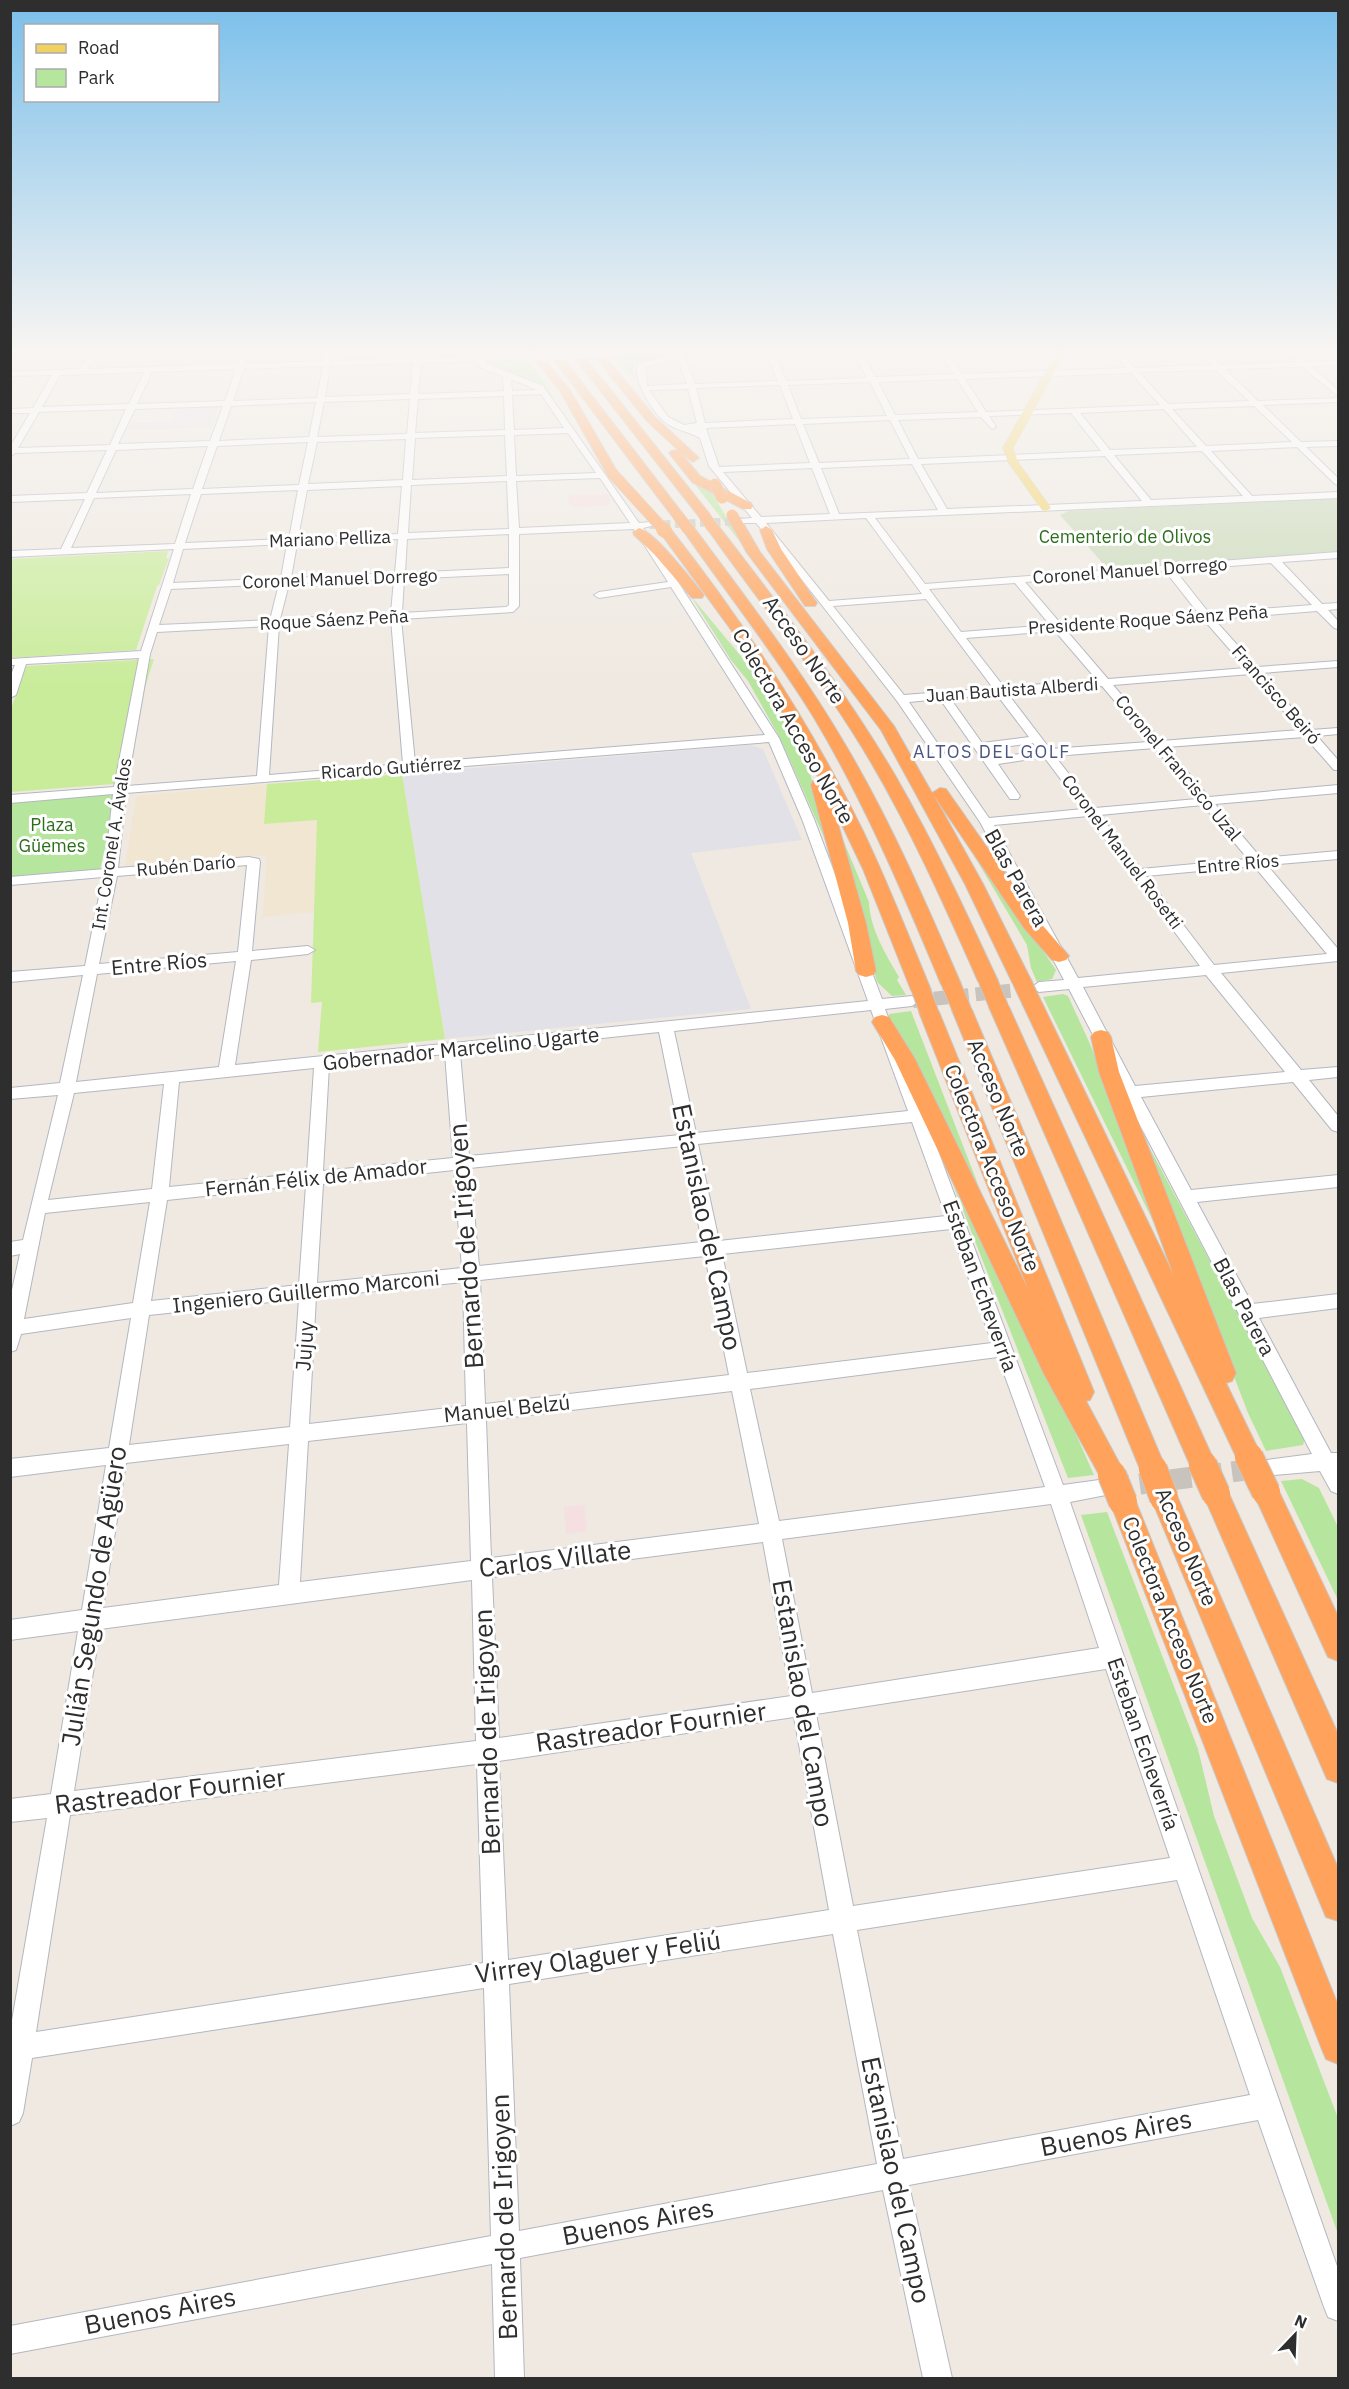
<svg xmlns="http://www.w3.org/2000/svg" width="1349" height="2389" font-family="'IBM Plex Sans',sans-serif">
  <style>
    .industrial { fill: #e3e1e8 }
    .education { fill: #f0e6d1 }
    .medical { fill: #f5dfe0 }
    .green { fill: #b6e59e }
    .cemetery { fill: #c8d9b8 }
    .pitch { fill: #c9ec9a }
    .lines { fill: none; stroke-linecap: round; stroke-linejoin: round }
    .minor-tunnel-far2 { stroke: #c8c4bd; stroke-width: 8; stroke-dasharray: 8 4.5; stroke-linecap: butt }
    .minor-tunnel-far1 { stroke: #c8c4bd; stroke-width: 14; stroke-dasharray: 14 7; stroke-linecap: butt }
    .minor-tunnel { stroke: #c8c4bd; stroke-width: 21; stroke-dasharray: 21 10; stroke-linecap: butt }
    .minor-casing { stroke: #b4b7c1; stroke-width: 2 }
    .major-casing { stroke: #c9c9c9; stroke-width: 1 }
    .highway-casing { stroke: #c9c9c9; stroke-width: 2 }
    .minor { fill: #fff; fill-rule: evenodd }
    .major { fill: #f2d163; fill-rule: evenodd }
    .highway { fill: #ffa35c; fill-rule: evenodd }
    .minor-bridge-casing { stroke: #b4b7c1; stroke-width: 9; stroke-linecap: butt }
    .highway-bridge-far3-casing { stroke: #c9c9c9; stroke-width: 12; stroke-linecap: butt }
    .highway-bridge-far2-casing { stroke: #c9c9c9; stroke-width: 15; stroke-linecap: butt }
    .highway-bridge-far1-casing { stroke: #c9c9c9; stroke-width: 20; stroke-linecap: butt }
    .highway-bridge-casing { stroke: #c9c9c9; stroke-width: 30; stroke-linecap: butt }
    .minor-bridge { stroke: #fff; stroke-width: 8 }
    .highway-bridge-far3 { stroke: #ffa35c; stroke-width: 11 }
    .highway-bridge-far2 { stroke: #ffa35c; stroke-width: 14 }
    .highway-bridge-far1 { stroke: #ffa35c; stroke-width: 18 }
    .highway-bridge { stroke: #ffa35c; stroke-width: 28 }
    .labels { text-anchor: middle; stroke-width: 6; stroke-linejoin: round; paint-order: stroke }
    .far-park-label { font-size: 18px; fill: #2c6e1b; stroke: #fff }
    .far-street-label { font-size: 18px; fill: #2e2e2e; stroke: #fff }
    .far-neighbourhood-label { font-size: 18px; letter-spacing: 1.5px; fill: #4d5680; stroke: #fff }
    .street-label { font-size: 21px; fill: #2e2e2e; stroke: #fff }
    .near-street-label { font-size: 26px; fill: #2e2e2e; stroke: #fff }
  </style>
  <rect width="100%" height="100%" fill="#efe9e1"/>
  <!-- industrial -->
  <g class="industrial">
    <polygon points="10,351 91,351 78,369 75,370 11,372"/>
    <polygon points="103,351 216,351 215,355 222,355 218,365 91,368"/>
    <polygon points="335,351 471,351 459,357 338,361 332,359"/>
    <polygon points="217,406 219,407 212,427 127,430 131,423 172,421 178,407"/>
    <polygon points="751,745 763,749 802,840 691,853 751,1009 445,1039 402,774"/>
  </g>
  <!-- education -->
  <polygon class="education" points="267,784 265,824 317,819 314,912 263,917 267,855 125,866 136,796"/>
  <!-- medical -->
  <g class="medical">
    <polygon points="609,494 610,505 575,507 569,505 568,498 572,495"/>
    <polygon points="584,1505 587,1531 566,1534 564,1507"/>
  </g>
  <!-- green -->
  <g class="green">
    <polygon points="671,353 676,356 634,365 632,370 635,379 611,356"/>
    <polygon points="525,358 543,380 555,400 543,388 490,366 485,361"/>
    <polygon points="678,463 711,491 740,541 770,580"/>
    <polygon points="666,566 759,678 774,701 802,753 811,777 838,877 823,835 780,738 748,681 731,660 692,598"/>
    <polygon points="118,792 100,870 11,877 11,800"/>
    <polygon points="950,815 1056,970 1052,979 1037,982 1031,968 1027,945"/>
    <path d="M831,822L838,828L869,902C870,929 886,955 899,977L897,980L906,995L892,996L877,982Z"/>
    <polygon points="1063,994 1068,996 1090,1044 1181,1278 1043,997"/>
    <polygon points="911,1011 1001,1244 889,1018 889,1014"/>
    <polygon points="1140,1130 1305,1439 1303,1445 1266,1451 1248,1413"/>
    <polygon points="953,1185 1070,1421 1094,1475 1068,1478"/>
    <polygon points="1302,1479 1319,1488 1338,1527 1338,1600 1281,1481"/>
    <polygon points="1107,1512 1198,1749 1214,1816 1252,1918 1280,1967 1338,2118 1338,2234 1081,1515"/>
  </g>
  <!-- cemetery -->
  <polygon class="cemetery" points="1338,498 1338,553 1107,568 1060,515 1069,511"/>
  <!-- pitch -->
  <g class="pitch">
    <polygon points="168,551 166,558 169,558 159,585 157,586 136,650 11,658 11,559"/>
    <polygon points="154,659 114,784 11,792 11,709 26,666"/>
    <polygon points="402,774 445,1039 318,1052 322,1002 311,1003 317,820 264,824 267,784"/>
  </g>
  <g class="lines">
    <!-- minor-tunnel-far2 -->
    <polyline class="minor-tunnel-far2" points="650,525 743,521"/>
    <!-- minor-tunnel-far1 -->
    <polyline class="minor-tunnel-far1" points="913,1001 1036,988"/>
    <!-- minor-tunnel -->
    <polyline class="minor-tunnel" points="1109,1488 1262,1468"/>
    <defs>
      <g id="minor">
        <path d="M93,351H101L87,369L238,364L242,351H250L245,364L321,361L324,351H332L329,361L478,356L479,351H487L486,356L524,355V359H521L485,361L487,364L543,386L639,523L650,522L655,525L643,528L779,738L814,819L882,999L912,996L919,1001L912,1006L885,1009L1063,1485L1099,1480L1106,1483L1109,1489L1106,1495L1070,1502L1338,2269V2321L1328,2317L1324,2307L1258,2120L909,2185L952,2378H923L883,2190L520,2258L524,2378H495L492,2264L10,2354V2326L491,2236L484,1988L32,2058L23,2113L19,2122L10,2126V2032L47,1818L10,1822V1799L51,1794L78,1631L10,1640V1620L82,1610L106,1465L10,1477V1459L109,1448L131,1318L21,1334L16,1350L10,1352V1299L20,1254L10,1256V1242L23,1240L58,1095L10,1099V1088L60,1083L83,975L10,982V972L85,966L103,877L10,885V877L105,869L113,794L10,803V795L114,787L139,658L26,664L16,695L10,698V677L15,665H10V659L141,651L174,549L10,557V551L61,549L85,499L10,502V496L87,493L107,450L15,453L10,457V447L30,413H10V409L33,408L52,375L10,376V372L79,369ZM477,361L481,368L503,376L504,391L418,394L421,363ZM413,363L410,394L325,397L330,366ZM323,366L317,398L233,401L244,369ZM236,369L225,401L137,404L152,372ZM144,372L129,404L42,407L60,375ZM511,379L537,390L512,391ZM541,394L564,428L514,430L512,395ZM504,396L505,430L415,433L418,399ZM410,399L407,434L317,437L324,402ZM316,402L309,437L219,441L231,406ZM223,406L210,441L118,444L135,409ZM126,409L110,445L18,448L39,412ZM568,433L596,473L516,476L514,435ZM505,435L507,476L412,480L415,438ZM406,439L403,480L308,484L317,442ZM308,442L299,485L202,489L217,446ZM208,446L193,489L96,493L116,450ZM600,478L630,523L519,528L516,481ZM507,481L509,529L408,533L411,485ZM402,486L398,534L298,538L307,490ZM298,490L289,539L185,543L201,494ZM191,494L175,544L71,548L94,498ZM634,529L668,582L599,592L594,595L599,598L671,587L765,735L415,763L401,619L513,612L519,606V534ZM509,534V568L405,573L407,539ZM398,539L395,573L291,578L297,544ZM287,544L281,578L173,583L183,549ZM509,574V605L506,607L402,613L404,579ZM394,579L391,613L280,619L289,584ZM279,584L270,620L159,625L171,589ZM391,619L403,764L269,775L279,625ZM269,626L257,776L127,786L150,654L157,632ZM769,742L802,819L868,1001L235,1065L251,960L308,954L315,950L308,946L252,951L260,862L259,859L249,857L118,868L126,793ZM247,865L238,952L99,964L117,876ZM236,961L219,1067L76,1082L97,974ZM871,1010L908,1111L696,1133L674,1031ZM659,1032L680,1135L469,1156L460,1053ZM445,1054L453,1158L323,1171L329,1066ZM314,1068L307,1173L169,1187L179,1082ZM164,1084L152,1189L48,1200L74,1093ZM912,1122L946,1216L719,1241L698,1144ZM683,1146L702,1242L479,1266L470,1168ZM454,1170L462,1268L317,1283L323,1184ZM306,1185L299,1285L151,1301L167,1200ZM150,1202L133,1303L24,1319L45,1213ZM951,1229L992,1343L747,1373L722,1254ZM705,1256L729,1375L485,1404L480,1280ZM463,1282L466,1406L309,1424L316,1297ZM299,1299L290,1427L129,1445L149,1315ZM998,1357L1045,1487L779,1521L750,1389ZM732,1391L759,1524L491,1558L486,1420ZM467,1423L471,1561L300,1582L308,1441ZM289,1444L279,1585L103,1608L126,1463ZM1051,1504L1099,1648L812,1693L782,1539ZM763,1542L791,1696L499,1738L492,1577ZM472,1580L476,1741L74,1791L100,1629ZM1106,1669L1170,1858L853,1906L816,1714ZM794,1717L829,1910L508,1960L499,1761ZM477,1764L483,1963L36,2032L70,1815ZM1177,1880L1250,2095L903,2159L857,1930ZM833,1934L877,2164L519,2231L509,1984Z"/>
        <path d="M619,351H697L683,354L695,384L778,381L766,351H774L786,381L867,378L853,351H861L875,377L954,374L939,351H947L962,374L1127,368L1111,351H1119L1135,368L1212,365L1197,351H1206L1220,365L1297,362L1285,351H1294L1306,362L1338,361V365L1311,366L1338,390V396L1302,367L1225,369L1258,401L1338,398V402L1263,405L1301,442L1338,441V446L1306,447L1338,478V485L1335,484L1297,447L1211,451L1252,496L1338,492V498L875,518L925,584L1338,552V558L1282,562L1322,604L1338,603V609L1328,610L1338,621V629L1334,628L1317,611L1214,619L1257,667L1338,661V667L1262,673L1311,730L1338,728V734L1317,736L1338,760V770H1334L1305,737L1166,747L1209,797L1338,785V793L1215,804L1261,858L1338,851V859L1267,865L1338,949V961L1221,973L1301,1070L1338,1067V1077L1309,1080L1338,1116V1132L1332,1130L1293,1082L1141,1097L1191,1190L1338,1175V1187L1197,1202L1252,1304L1338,1294V1308L1259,1318L1331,1453H1338V1494L1331,1491L1320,1471L1274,1475L1267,1472L1264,1466L1267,1460L1312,1454L1069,989L1039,992L1032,987L1039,982L1064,980L980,822L897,701L774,544L756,523H740V519L752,518L709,466L700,438C690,432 679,431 669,425C655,417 632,381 638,364L675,354L621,355L617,353ZM677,358L687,384L647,386L645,367ZM1216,370L1249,401L1168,404L1139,372ZM1131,373L1160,405L986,412L965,379ZM957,379L978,412L895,415L878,382ZM870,382L887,416L801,419L788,385ZM780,385L793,419L705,423L696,388ZM688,389L697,423L684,425L668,417L649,390ZM1254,406L1292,442L1206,446L1172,409ZM1164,409L1197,447L1110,450L1080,413ZM1071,413L1101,451L918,459L898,420L981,417L992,429L996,427L989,416ZM890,420L910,459L819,463L803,424ZM795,424L810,463L719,467L706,428ZM1202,451L1243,496L1151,500L1114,455ZM1105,456L1142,501L947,509L921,464ZM912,464L938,510L839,514L821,468ZM812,468L830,514L761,517L723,472ZM866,518L922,594L829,601L766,523ZM1271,563L1312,605L1209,613L1175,570ZM1165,571L1199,614L1061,624L1025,582ZM1015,583L1050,625L961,632L929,589ZM926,599L993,688L904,695L833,606ZM1203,619L1246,668L1108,679L1066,630ZM1055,631L1097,680L1004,687L966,638ZM1251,674L1300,730L1161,741L1113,685ZM1102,686L1149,742L1050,749L1008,694ZM997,695L1029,737L982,743L950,698ZM940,699L1010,799H1018L1020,796L998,764L1044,757L1083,809L989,818L909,702ZM1033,743L1039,751L993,758L987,749ZM1155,748L1197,799L1095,808L1055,756ZM1203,805L1248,859L1141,869L1100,815ZM1088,816L1200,966L1078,978L994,825ZM1254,866L1327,954L1214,965L1146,876ZM1206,975L1285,1072L1135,1086L1083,987Z"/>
      </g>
      <polygon id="major" points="1057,351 1066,351 1013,448 1018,462 1051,508 1046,511 1042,510 1008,462 1003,448"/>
      <g id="highway">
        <polygon points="527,351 538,351 570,390 618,473 616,476 608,476 560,391"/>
        <polygon points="547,351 558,351 683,514 685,517 683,520 675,520"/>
        <polygon points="569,351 580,351 708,512 710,515 708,518 700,518"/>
        <polygon points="590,351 601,351 655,417 697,456 699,458 693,462 682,454 700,476 751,503 753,506 751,509 743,509 692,482 669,453 671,451 678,450 647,421"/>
        <polygon points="737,520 742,521 760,552 894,726 932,793 940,788 946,789 1038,920 1069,956 1066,960 1059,962 1052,960 1024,928 933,794 983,884 1032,982 1029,987 1022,988 1015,987 1012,982 965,884 881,730 747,553 731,524"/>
        <path d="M712,523L717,524C780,606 844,688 896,777C934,843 966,912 998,981L995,986L988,987L981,986L978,981C943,902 908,823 863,749C816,671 758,601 706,527Z"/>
        <path d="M688,525L693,526C746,598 801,669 846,746C891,822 926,903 961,984L958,989L951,990L944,989L941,984C903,893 864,801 813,716C773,651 725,591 682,529Z"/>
        <polygon points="766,526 772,530 781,549 817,603 815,606 805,606 767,549 760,530"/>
        <path d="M665,527L670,528C744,622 810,723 863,831C888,883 909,937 931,990L928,995L921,996L914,995L911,990L863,869L833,806L866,923L876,971L873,975L866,977L859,975L856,971L848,923L811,785L813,781L820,780L783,713L737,638L659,531Z"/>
        <path d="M639,528C655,532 690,578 702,592L704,595L702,598H692L654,554L634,535L633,532Z"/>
        <polygon points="1032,996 1039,998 1042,1003 1174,1276 1099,1072 1091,1037 1094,1032 1101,1030 1108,1032 1111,1037 1119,1072 1236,1373 1232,1381 1226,1383 1262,1457 1258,1465 1249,1469 1240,1465 1022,1003 1025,998"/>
        <polygon points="999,1000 1006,1002 1009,1007 1216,1465 1212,1473 1203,1477 1194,1473 1190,1465 989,1007 992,1002"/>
        <polygon points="962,1003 969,1005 972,1010 1166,1469 1162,1477 1153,1481 1144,1477 1140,1469 952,1010 955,1005"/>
        <polygon points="929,1005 936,1007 939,1012 1094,1392 1090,1400 1086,1401 1124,1472 1120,1480 1111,1484 1102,1480 1044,1374 895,1060 872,1022 875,1017 882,1015 889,1017 915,1059 1028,1289 919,1012 922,1007"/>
        <polygon points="1266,1480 1275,1483 1338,1616 1338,1661 1328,1657 1253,1492 1257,1483"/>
        <polygon points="1216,1482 1225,1485 1338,1734 1338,1783 1327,1779 1203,1494 1207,1485"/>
        <polygon points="1164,1486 1174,1489 1338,1868 1338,1921 1326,1917 1151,1498 1154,1489"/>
        <polygon points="1123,1490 1133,1493 1136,1502 1338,2005 1338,2064 1326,2059 1321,2047 1110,1502 1113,1493"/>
      </g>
    </defs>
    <!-- minor casing -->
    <use href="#minor" class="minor-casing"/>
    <!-- major casing -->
    <use href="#major" class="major-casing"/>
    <!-- highway casing -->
    <use href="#highway" class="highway-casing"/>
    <!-- minor -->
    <use href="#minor" class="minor"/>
    <!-- major -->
    <use href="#major" class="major"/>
    <!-- highway -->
    <use href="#highway" class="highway"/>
    <defs>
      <polyline id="minor-bridge" points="521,357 621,353"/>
      <g id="highway-bridge-far3">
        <polyline points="612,473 665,531"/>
        <polyline points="715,484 722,498"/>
        <polyline points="704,515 712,527"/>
        <polyline points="732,515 737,524"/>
        <polyline points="679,517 688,529"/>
      </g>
      <polyline id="highway-bridge-far2" points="663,529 665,531"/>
      <g id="highway-bridge-far1">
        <polyline points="988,981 999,1007"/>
        <polyline points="1022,982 1032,1003"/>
        <polyline points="951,984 962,1010"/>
        <polyline points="921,990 929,1012"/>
      </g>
      <g id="highway-bridge">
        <polyline points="1249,1457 1266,1492"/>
        <polyline points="1203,1465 1216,1494"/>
        <polyline points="1153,1469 1164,1498"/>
        <polyline points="1112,1475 1123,1502"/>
      </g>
    </defs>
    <!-- minor-bridge casing -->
    <use href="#minor-bridge" class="minor-bridge-casing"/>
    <!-- highway-bridge-far3 casing -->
    <use href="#highway-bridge-far3" class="highway-bridge-far3-casing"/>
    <!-- highway-bridge-far2 casing -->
    <use href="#highway-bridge-far2" class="highway-bridge-far2-casing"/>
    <!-- highway-bridge-far1 casing -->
    <use href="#highway-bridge-far1" class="highway-bridge-far1-casing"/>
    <!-- highway-bridge casing -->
    <use href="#highway-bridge" class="highway-bridge-casing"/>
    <!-- minor-bridge -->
    <use href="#minor-bridge" class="minor-bridge"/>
    <!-- highway-bridge-far3 -->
    <use href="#highway-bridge-far3" class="highway-bridge-far3"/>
    <!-- highway-bridge-far2 -->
    <use href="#highway-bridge-far2" class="highway-bridge-far2"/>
    <!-- highway-bridge-far1 -->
    <use href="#highway-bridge-far1" class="highway-bridge-far1"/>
    <!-- highway-bridge -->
    <use href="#highway-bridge" class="highway-bridge"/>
  </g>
  <!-- sky -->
  <linearGradient id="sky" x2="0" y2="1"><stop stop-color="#7abfeb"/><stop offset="0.51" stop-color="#f8f5f2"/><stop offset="1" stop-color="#f8f5f2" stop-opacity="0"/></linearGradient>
  <rect width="1349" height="686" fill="url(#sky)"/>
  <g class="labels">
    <!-- far-park labels -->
    <g class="far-park-label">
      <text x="1125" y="543">Cementerio de Olivos</text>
      <text x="52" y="831">Plaza<tspan x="52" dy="21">Güemes</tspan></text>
    </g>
    <!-- far-street labels -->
    <g class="far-street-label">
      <text transform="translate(330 539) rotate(-2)" y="6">Mariano Pelliza</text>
      <text transform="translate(1130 571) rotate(-4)" y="6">Coronel Manuel Dorrego</text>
      <text transform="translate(340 579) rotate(-2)" y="6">Coronel Manuel Dorrego</text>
      <text transform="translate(334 620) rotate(-3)" y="6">Roque Sáenz Peña</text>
      <text transform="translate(1148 620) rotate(-4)" y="6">Presidente Roque Sáenz Peña</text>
      <text transform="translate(1012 690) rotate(-4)" y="6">Juan Bautista Alberdi</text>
      <text transform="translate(1276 695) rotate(49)" y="6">Francisco Beiró</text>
      <text transform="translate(391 768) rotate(-4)" y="6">Ricardo Gutiérrez</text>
      <text transform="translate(1178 768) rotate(50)" y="6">Coronel Francisco Uzal</text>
      <text transform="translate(112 844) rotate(-81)" y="6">Int. Coronel A. Ávalos</text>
      <text transform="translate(1122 852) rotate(53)" y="6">Coronel Manuel Rosetti</text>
      <text transform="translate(1238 864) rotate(-5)" y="6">Entre Ríos</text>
      <text transform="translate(186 866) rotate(-5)" y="6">Rubén Darío</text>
    </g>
    <!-- far-neighbourhood labels -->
    <g class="far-neighbourhood-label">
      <text x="992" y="758">ALTOS DEL GOLF</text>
    </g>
    <!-- street labels -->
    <g class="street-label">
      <text transform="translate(804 650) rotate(55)" y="7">Acceso Norte</text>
      <text transform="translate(793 726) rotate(60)" y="7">Colectora Acceso Norte</text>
      <text transform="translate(1016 878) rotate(61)" y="7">Blas Parera</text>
      <text transform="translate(159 964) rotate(-5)" y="7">Entre Ríos</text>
      <text transform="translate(461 1049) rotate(-6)" y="7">Gobernador Marcelino Ugarte</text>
      <text transform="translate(998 1098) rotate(67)" y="7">Acceso Norte</text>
      <text transform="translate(992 1168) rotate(68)" y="7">Colectora Acceso Norte</text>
      <text transform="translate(316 1178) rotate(-6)" y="7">Fernán Félix de Amador</text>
      <text transform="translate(980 1286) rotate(70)" y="7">Esteban Echeverría</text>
      <text transform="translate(306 1292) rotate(-6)" y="7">Ingeniero Guillermo Marconi</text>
      <text transform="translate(1244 1307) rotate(62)" y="7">Blas Parera</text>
      <text transform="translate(305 1346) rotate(-86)" y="7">Jujuy</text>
      <text transform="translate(507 1409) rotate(-6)" y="7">Manuel Belzú</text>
      <text transform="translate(1186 1547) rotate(67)" y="7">Acceso Norte</text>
      <text transform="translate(1170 1620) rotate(68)" y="7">Colectora Acceso Norte</text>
      <text transform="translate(1143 1744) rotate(71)" y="7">Esteban Echeverría</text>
    </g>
    <!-- near-street labels -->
    <g class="near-street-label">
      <text transform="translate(707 1227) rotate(78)" y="9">Estanislao del Campo</text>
      <text transform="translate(466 1246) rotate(-94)" y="9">Bernardo de Irigoyen</text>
      <text transform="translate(555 1559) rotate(-7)" y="9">Carlos Villate</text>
      <text transform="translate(94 1596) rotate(-81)" y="9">Julián Segundo de Agüero</text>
      <text transform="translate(803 1703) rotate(80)" y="9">Estanislao del Campo</text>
      <text transform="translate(651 1727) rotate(-8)" y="9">Rastreador Fournier</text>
      <text transform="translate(487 1732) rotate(-92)" y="9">Bernardo de Irigoyen</text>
      <text transform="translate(170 1791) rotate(-7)" y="9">Rastreador Fournier</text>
      <text transform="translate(598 1957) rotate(-8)" y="9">Virrey Olaguer y Feliú</text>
      <text transform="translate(1116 2133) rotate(-11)" y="9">Buenos Aires</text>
      <text transform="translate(896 2180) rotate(78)" y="9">Estanislao del Campo</text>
      <text transform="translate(504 2217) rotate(-92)" y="9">Bernardo de Irigoyen</text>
      <text transform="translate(638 2222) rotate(-11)" y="9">Buenos Aires</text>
      <text transform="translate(160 2311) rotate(-11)" y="9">Buenos Aires</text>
    </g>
  </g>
  <!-- border -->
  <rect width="1349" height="2389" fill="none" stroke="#2e2e2e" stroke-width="24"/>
  <!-- legend -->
  <rect x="24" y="24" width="195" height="78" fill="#ffffff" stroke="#ababab" stroke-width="1.5"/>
  <rect x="36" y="44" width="30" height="9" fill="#f2d163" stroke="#ababab" stroke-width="1.5"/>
  <text x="78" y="54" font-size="18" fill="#2e2e2e">Road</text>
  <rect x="36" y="69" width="30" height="18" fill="#b6e59e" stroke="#ababab" stroke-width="1.5"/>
  <text x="78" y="84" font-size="18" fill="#2e2e2e">Park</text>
  <!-- north arrow -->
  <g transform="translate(1295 2335) rotate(23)" stroke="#ffffff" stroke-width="4.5" paint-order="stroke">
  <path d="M0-4.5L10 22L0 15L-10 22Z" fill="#2e2e2e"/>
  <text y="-9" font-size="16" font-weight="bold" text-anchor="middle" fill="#2e2e2e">N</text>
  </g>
</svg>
